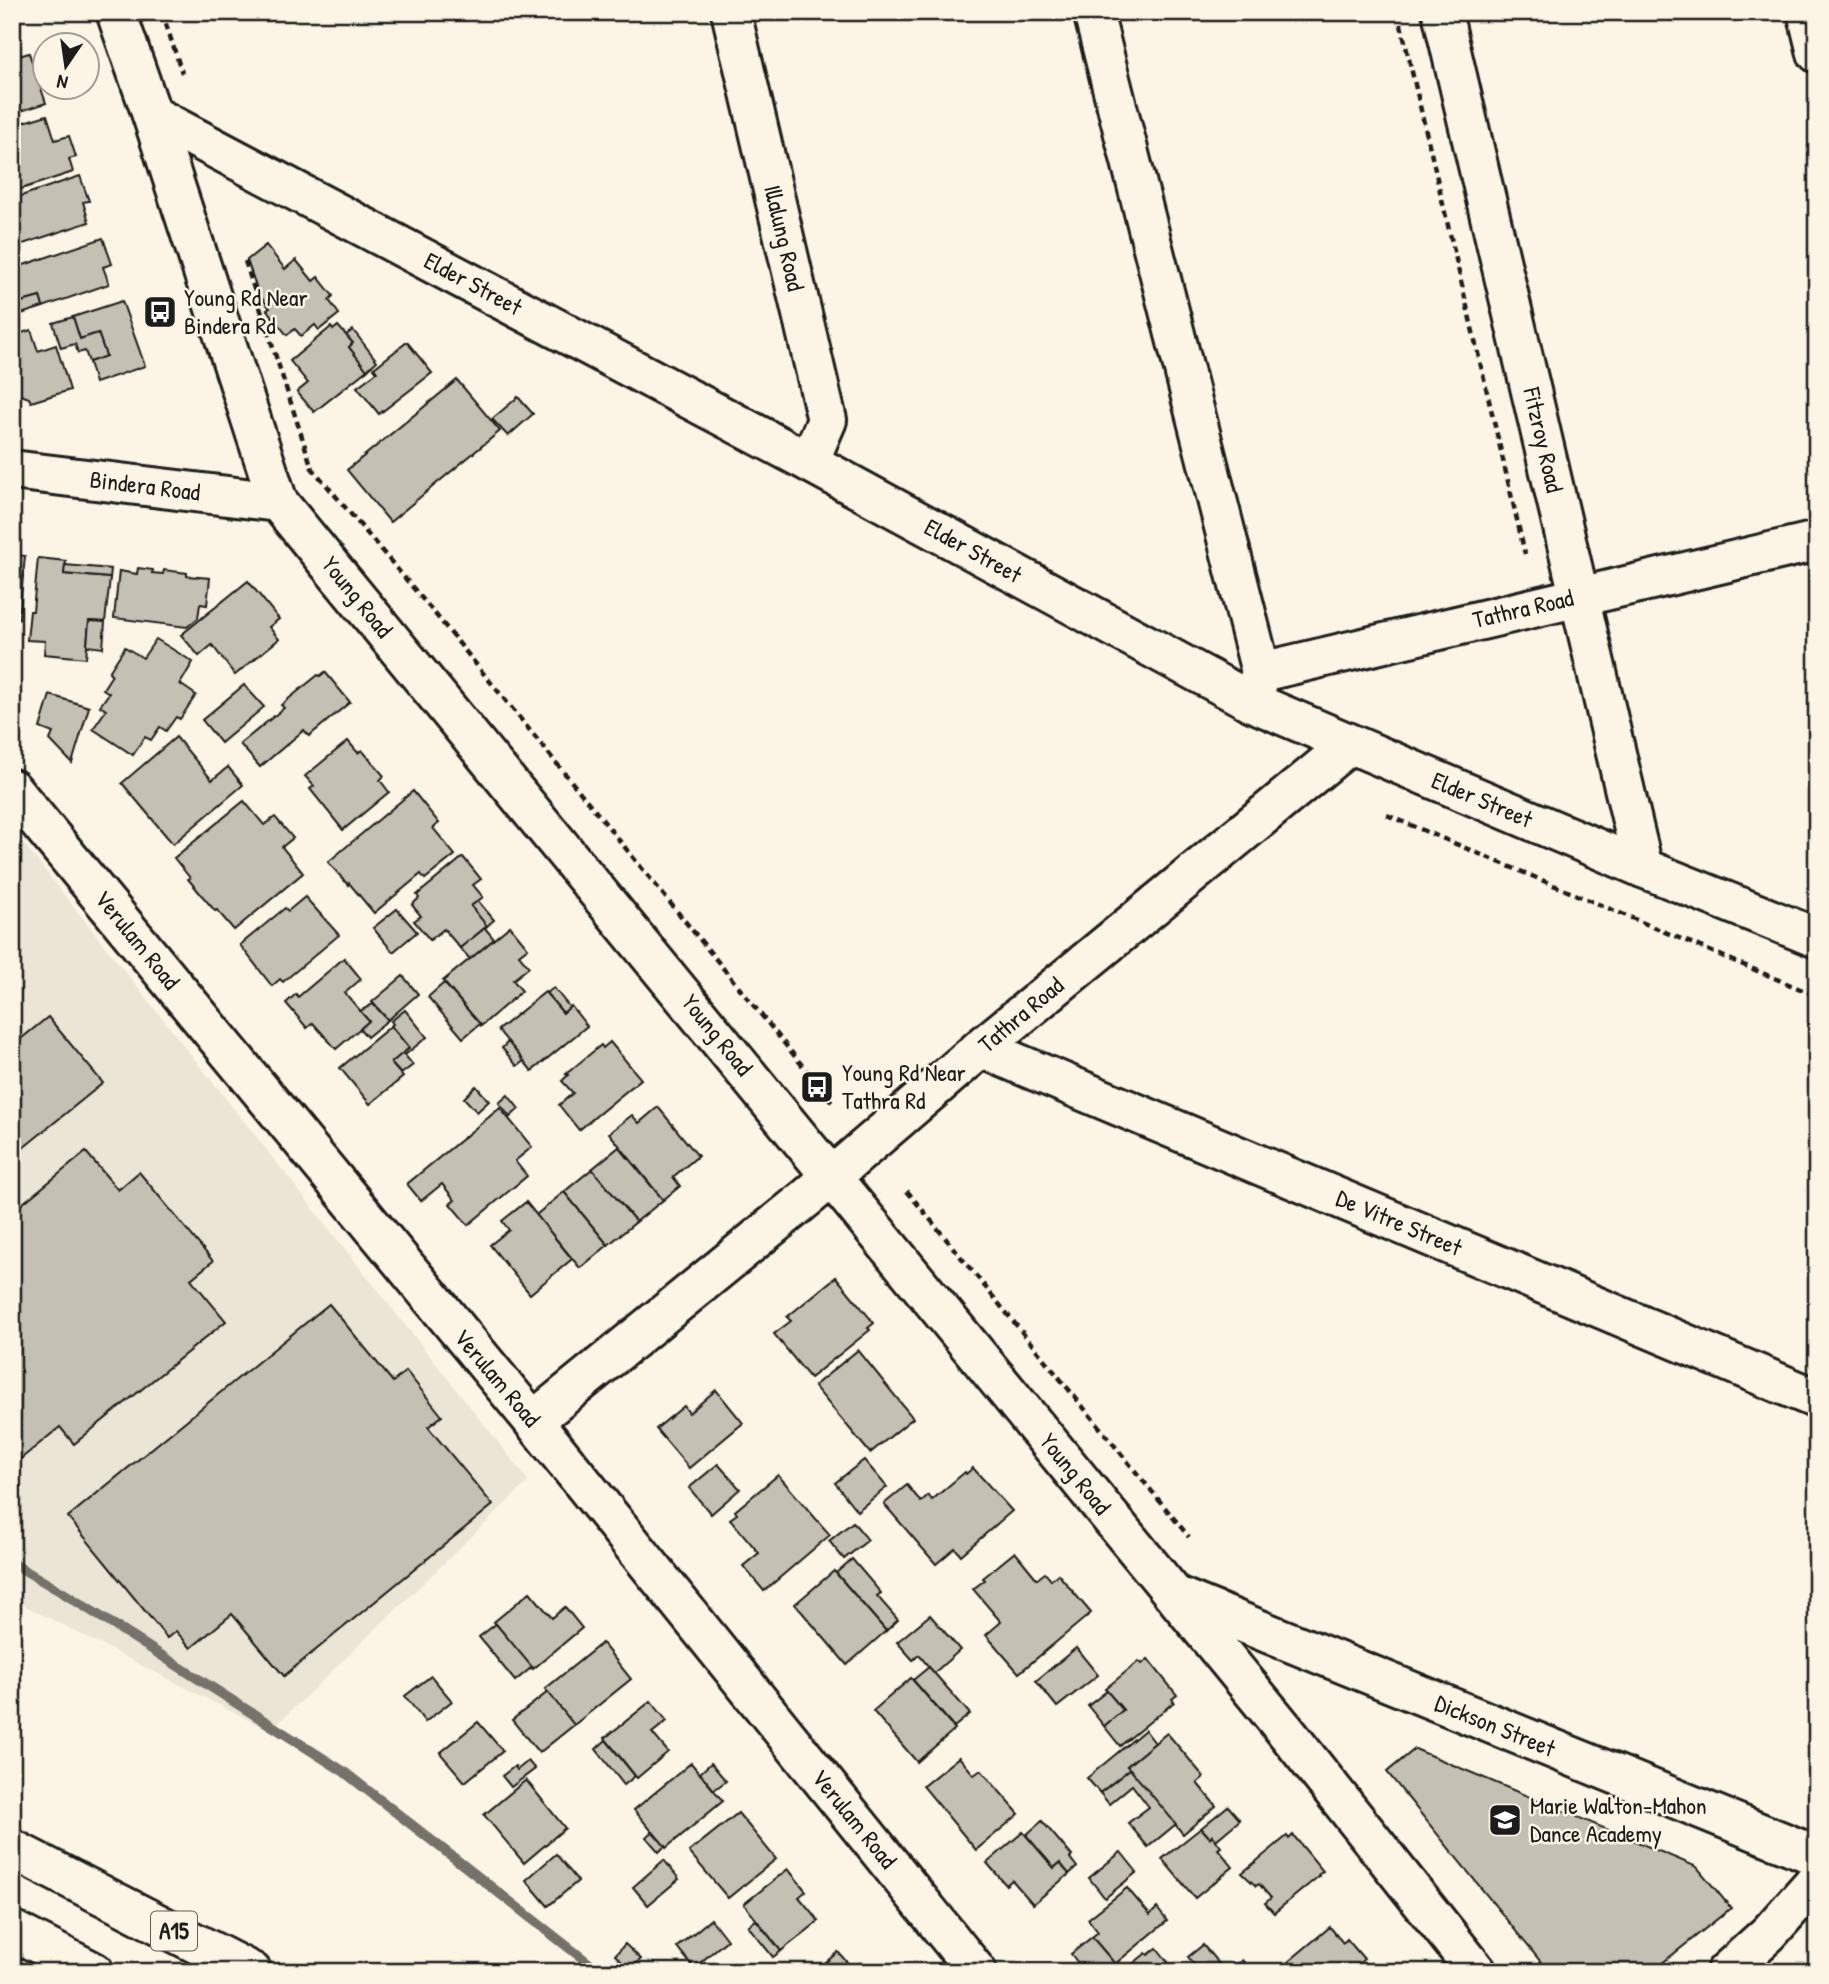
<svg xmlns="http://www.w3.org/2000/svg" width="1829" height="1984" font-family="'Patrick Hand',sans-serif">
  <style>
    .built { fill: #ebe5d6 }
    .lines { fill: none; stroke-linecap: round; stroke-linejoin: round }
    .stream { stroke: #75726c; stroke-width: 10 }
    .building { fill: #c4c0b3; stroke: #1c1c1c; stroke-width: 2 }
    .minor-casing { stroke: #1c1c1c; stroke-width: 44 }
    .highway-casing { stroke: #1c1c1c; stroke-width: 44 }
    .path { stroke: #1c1c1c; stroke-width: 4.5; stroke-dasharray: 7 5; stroke-linecap: butt }
    .minor { stroke: #fcf5e5; stroke-width: 38 }
    .highway { stroke: #fcf5e5; stroke-width: 38 }
    .labels { text-anchor: middle; stroke-width: 5; stroke-linejoin: round; paint-order: stroke }
    .shield { fill: #fcf5e5; stroke: #5f5d58; stroke-width: 2 }
    .shield-label { font-size: 23px; font-weight: bold; fill: #1c1c1c }
    .street-label { font-size: 24px; fill: #1c1c1c; stroke: #fcf5e5 }
    .poi-label { font-size: 24px; fill: #1c1c1c; stroke: #fcf5e5; text-anchor: start }
  </style>
  <rect width="100%" height="100%" fill="#fcf5e5"/>
  <filter id="ink" filterUnits="userSpaceOnUse"><feTurbulence type="fractalNoise" baseFrequency=".0143" numOctaves="2"/><feDisplacementMap in="SourceGraphic" scale="14" xChannelSelector="R" yChannelSelector="G"/><feConvolveMatrix kernelMatrix="1 2 1 2 8 2 1 2 1" color-interpolation-filters="sRGB"/></filter>
  <g filter="url(#ink)">
    <!-- built -->
    <polygon class="built" points="12,829 529,1481 270,1731 12,1599"/>
    <g class="lines">
      <!-- stream -->
      <polyline class="stream" points="12,1563 65,1594 343,1771 600,1972"/>
    </g>
    <!-- building -->
    <g class="building">
      <polygon points="29,53 46,103 12,114 12,58"/>
      <polygon points="47,115 55,140 69,136 76,157 69,159 73,172 12,192 12,138 18,136 14,125"/>
      <polygon points="80,176 89,201 83,202 89,222 14,247 12,242 12,199"/>
      <polygon points="103,238 112,264 103,267 109,284 43,307 40,297 22,302 12,269"/>
      <polygon points="266,245 285,269 296,260 313,281 318,277 333,296 329,300 339,314 319,330 315,325 301,336 295,329 287,335 267,310 270,308 259,295 247,260"/>
      <polygon points="12,272 22,302 40,297 43,307 18,315 15,307 12,308"/>
      <polygon points="122,301 145,366 95,383 89,362 106,356 98,333 80,339 73,317"/>
      <polygon points="73,317 80,339 98,333 106,356 89,362 85,351 78,353 75,344 61,348 53,323"/>
      <polygon points="338,326 353,343 349,347 367,370 314,412 297,392 308,383 290,361 331,327 333,330"/>
      <polygon points="31,330 38,351 56,345 70,390 31,402 29,398 21,395 12,398 12,336"/>
      <polygon points="353,330 377,361 367,370 349,347 353,343 346,335"/>
      <polygon points="407,342 432,373 379,414 357,387 377,372 374,368"/>
      <polygon points="457,380 500,431 390,522 347,470"/>
      <polygon points="518,397 533,414 508,436 492,419"/>
      <polygon points="12,554 25,556 19,619 16,618 15,626 12,626"/>
      <polygon points="38,558 66,561 64,574 110,578 105,622 89,621 86,658 44,654 45,641 27,640 30,611 33,611"/>
      <polygon points="65,565 111,569 110,578 64,574"/>
      <polygon points="138,568 153,570 152,573 163,574 164,570 187,573 187,576 210,578 207,605 200,604 198,618 187,627 114,618 119,571 137,574"/>
      <polygon points="248,581 279,619 269,627 279,639 235,675 212,645 199,656 181,635"/>
      <polygon points="89,621 105,622 103,648 87,646"/>
      <polygon points="156,639 193,662 180,684 196,695 180,719 176,717 166,731 160,727 151,740 145,737 133,755 93,729 106,710 100,706 109,693 103,689 112,675 109,672 125,647 143,658"/>
      <polygon points="325,672 350,702 309,736 304,730 260,767 240,744 284,708 281,705 318,675 320,676"/>
      <polygon points="244,685 264,707 221,743 202,720"/>
      <polygon points="50,695 89,707 72,763 50,740 53,733 40,728"/>
      <polygon points="176,737 212,780 228,767 243,785 173,844 122,783"/>
      <polygon points="348,741 358,753 362,750 384,776 380,780 389,792 343,830 310,789 314,786 305,776"/>
      <polygon points="413,791 439,823 433,828 455,855 425,879 421,874 374,913 349,883 348,885 328,862"/>
      <polygon points="244,801 264,825 275,817 293,838 282,847 303,873 234,930 217,910 215,911 188,879 190,878 174,858"/>
      <polygon points="463,857 481,879 473,885 483,897 471,906 487,926 460,948 444,929 430,940 414,921 421,916 412,905 419,898 417,895"/>
      <polygon points="305,897 339,935 283,982 280,979 272,986 240,945 285,908 288,911"/>
      <polygon points="478,901 494,920 487,926 471,906"/>
      <polygon points="397,909 417,932 393,952 373,928"/>
      <polygon points="510,926 528,948 519,955 529,967 513,980 522,991 481,1026 443,981"/>
      <polygon points="485,928 494,939 470,959 460,948"/>
      <polygon points="344,958 361,979 345,993 369,1021 336,1049 313,1023 307,1028 286,1003 296,994 298,997"/>
      <polygon points="403,976 418,994 388,1020 372,1002"/>
      <polygon points="444,983 480,1024 463,1038 428,997"/>
      <polygon points="554,988 570,1008 563,1013 546,993"/>
      <polygon points="545,992 563,1013 571,1006 587,1026 532,1071 498,1030"/>
      <polygon points="373,1004 388,1020 367,1037 360,1029 369,1021 360,1011"/>
      <polygon points="405,1010 427,1037 405,1055 403,1053 409,1048 391,1026 393,1024 391,1021"/>
      <polygon points="48,1017 103,1083 12,1157 12,1046"/>
      <polygon points="391,1026 409,1048 391,1063 403,1077 370,1104 340,1068"/>
      <polygon points="508,1042 524,1061 517,1066 502,1048"/>
      <polygon points="610,1042 641,1079 579,1130 559,1105 573,1093 562,1081 568,1075 566,1074 601,1045 603,1048"/>
      <polygon points="403,1053 413,1065 401,1074 391,1063"/>
      <polygon points="476,1086 489,1101 477,1112 464,1098"/>
      <polygon points="508,1095 519,1109 510,1117 499,1103"/>
      <polygon points="658,1107 698,1156 673,1177 680,1186 663,1200 609,1133 632,1115 639,1123"/>
      <polygon points="500,1108 532,1147 515,1161 527,1176 468,1225 450,1204 455,1200 442,1184 421,1201 407,1184"/>
      <polygon points="619,1147 663,1200 636,1222 592,1169"/>
      <polygon points="86,1152 118,1190 139,1172 213,1261 191,1279 226,1321 74,1444 60,1427 12,1466 12,1212"/>
      <polygon points="592,1169 636,1222 608,1245 564,1192"/>
      <polygon points="564,1192 608,1245 580,1268 536,1215"/>
      <polygon points="526,1202 572,1259 530,1294 490,1245 509,1230 502,1221"/>
      <polygon points="836,1277 874,1323 868,1328 870,1330 810,1378 774,1334 791,1321 787,1317"/>
      <polygon points="329,1304 393,1382 406,1371 442,1416 428,1427 493,1505 284,1676 232,1614 191,1648 176,1631 167,1638 68,1517"/>
      <polygon points="858,1350 913,1418 870,1453 814,1386"/>
      <polygon points="716,1390 743,1423 689,1468 656,1429 684,1406 689,1413"/>
      <polygon points="864,1460 887,1487 857,1511 835,1483"/>
      <polygon points="718,1464 740,1489 711,1514 689,1488"/>
      <polygon points="973,1468 1012,1511 961,1555 955,1548 936,1564 884,1504 907,1485 921,1502 928,1495 932,1500 965,1472 966,1474"/>
      <polygon points="778,1475 830,1535 764,1591 743,1566 759,1553 730,1519 737,1514 735,1511"/>
      <polygon points="853,1522 868,1540 844,1559 829,1541"/>
      <polygon points="1015,1552 1037,1579 1045,1573 1051,1580 1058,1574 1091,1613 1019,1673 986,1635 1001,1622 973,1589 985,1580 983,1578"/>
      <polygon points="852,1559 881,1593 877,1596 898,1620 886,1631 836,1573"/>
      <polygon points="834,1571 886,1631 847,1665 795,1604"/>
      <polygon points="530,1592 552,1618 565,1607 582,1628 533,1669 494,1622"/>
      <polygon points="930,1615 960,1650 934,1673 919,1655 913,1660 897,1642"/>
      <polygon points="496,1624 532,1667 515,1681 479,1637"/>
      <polygon points="602,1643 631,1679 574,1725 545,1689"/>
      <polygon points="1076,1648 1098,1675 1057,1707 1036,1681"/>
      <polygon points="1148,1659 1177,1695 1172,1699 1174,1702 1120,1746 1104,1726 1123,1710 1105,1689 1139,1661 1142,1664"/>
      <polygon points="929,1667 970,1714 954,1727 913,1680"/>
      <polygon points="431,1676 452,1701 425,1722 405,1696"/>
      <polygon points="911,1678 955,1729 917,1762 873,1711"/>
      <polygon points="1107,1691 1123,1710 1104,1726 1088,1706"/>
      <polygon points="548,1692 574,1725 539,1753 512,1720"/>
      <polygon points="651,1701 667,1721 652,1733 668,1752 637,1778 605,1738"/>
      <polygon points="478,1722 503,1751 465,1782 440,1753"/>
      <polygon points="1145,1730 1155,1743 1127,1766 1130,1769 1100,1793 1087,1778"/>
      <polygon points="1167,1733 1204,1777 1197,1783 1216,1806 1183,1834 1127,1766"/>
      <polygon points="606,1740 635,1776 624,1785 596,1749"/>
      <polygon points="1415,1749 1697,1867 1731,1908 1651,1972 1549,1972 1387,1772"/>
      <polygon points="959,1757 974,1775 981,1770 1019,1814 976,1850 923,1786"/>
      <polygon points="528,1761 535,1769 511,1787 502,1776 515,1766 517,1770"/>
      <polygon points="691,1763 723,1801 666,1848 634,1810"/>
      <polygon points="711,1763 726,1781 714,1790 700,1773"/>
      <polygon points="1130,1769 1176,1824 1148,1847 1128,1823 1149,1807 1132,1785 1109,1804 1100,1793"/>
      <polygon points="526,1780 565,1828 524,1863 484,1815"/>
      <polygon points="1228,1806 1240,1820 1216,1840 1212,1835 1210,1838 1201,1828"/>
      <polygon points="738,1813 776,1859 728,1898 689,1852"/>
      <polygon points="1042,1821 1072,1856 1070,1858 1077,1867 1069,1874 1060,1863 1054,1868 1026,1835"/>
      <polygon points="1201,1828 1210,1838 1212,1835 1221,1847 1218,1849 1233,1867 1195,1898 1162,1859"/>
      <polygon points="653,1832 665,1846 659,1852 646,1837"/>
      <polygon points="1023,1832 1054,1868 1060,1863 1069,1874 1033,1904 1012,1880 1006,1885 987,1863"/>
      <polygon points="1293,1835 1323,1871 1318,1875 1319,1876 1274,1913 1265,1903 1271,1898 1259,1884 1256,1886 1242,1873 1287,1836 1289,1839"/>
      <polygon points="1121,1852 1137,1872 1105,1898 1089,1878"/>
      <polygon points="556,1854 578,1881 548,1906 526,1880"/>
      <polygon points="664,1860 679,1879 648,1905 633,1887"/>
      <polygon points="788,1869 806,1891 799,1897 819,1921 781,1951 744,1904"/>
      <polygon points="1127,1888 1150,1915 1157,1908 1167,1921 1115,1964 1092,1937 1098,1932 1088,1919"/>
      <polygon points="711,1919 727,1940 694,1968 677,1947"/>
      <polygon points="756,1920 781,1951 773,1957 748,1926"/>
      <polygon points="1330,1927 1343,1943 1347,1939 1364,1959 1349,1972 1276,1972"/>
      <polygon points="1092,1937 1115,1964 1105,1972 1085,1972 1071,1954"/>
      <polygon points="625,1944 641,1959 630,1970 615,1955"/>
      <polygon points="1203,1945 1219,1964 1209,1972 1200,1972 1188,1957"/>
      <polygon points="1157,1948 1176,1972 1123,1972 1146,1953 1148,1955"/>
      <polygon points="838,1952 853,1969 860,1963 867,1972 814,1972"/>
      <polygon points="1242,1960 1252,1972 1228,1972"/>
    </g>
    <g class="lines">
      <defs>
        <g id="minor">
          <polyline points="116,12 152,115 278,502 1288,1734 1477,1972"/>
          <polyline points="731,12 827,420 809,462"/>
          <polyline points="1093,12 1261,672"/>
          <polyline points="1442,12 1643,868"/>
          <polyline points="1807,12 1817,53"/>
          <polyline points="152,115 809,462 1252,702 1643,868 1817,938"/>
          <polyline points="12,470 278,502"/>
          <polyline points="1254,696 1261,672 1817,541"/>
          <polyline points="12,789 533,1421 977,1972"/>
          <polyline points="981,1048 1817,1399"/>
          <polyline points="533,1421 809,1196 981,1048 1349,745"/>
          <polyline points="1179,1597 1817,1856"/>
          <polyline points="1726,1972 1769,1933 1817,1879"/>
        </g>
        <g id="highway">
          <polyline points="12,1849 252,1972"/>
          <polyline points="12,1930 94,1972"/>
        </g>
      </defs>
      <!-- minor casing -->
      <use href="#minor" class="minor-casing"/>
      <!-- highway casing -->
      <use href="#highway" class="highway-casing"/>
      <!-- path -->
      <g class="path">
        <polyline points="162,12 182,73"/>
        <polyline points="1398,12 1525,554"/>
        <polyline points="245,261 312,468 436,615 832,1102"/>
        <polyline points="1387,815 1817,996"/>
        <polyline points="907,1191 1189,1537"/>
      </g>
      <!-- minor -->
      <use href="#minor" class="minor"/>
      <!-- highway -->
      <use href="#highway" class="highway"/>
    </g>
  </g>
  <!-- icons -->
  <defs>
    <symbol id="bus-square" viewBox="-11 -11 22 22"><rect x="-9" y="-9" width="18" height="18" rx="4" fill="#1c1c1c" stroke="#fcf5e5"/><path d="M-5-6H5V4H4V6H2V4H-2V6H-4V4H-5ZM-3.5-4V0h7V-4ZM-3.5 1.2v1.5H-2V1.2ZM2 1.2v1.5H3.5V1.2Z" fill="#fff"/></symbol>
    <symbol id="school-square" viewBox="-11 -11 22 22"><rect x="-9" y="-9" width="18" height="18" rx="4" fill="#1c1c1c" stroke="#fcf5e5"/><path d="M0-5L7-2L0 1L-7-2ZM-4 1L0 2.5L4 1V4Q0 6-4 4Z" fill="#fff"/></symbol>
  </defs>
  <g fill-rule="evenodd">
    <use href="#bus-square" x="141" y="293" width="38" height="38"/>
    <use href="#bus-square" x="798" y="1068" width="38" height="38"/>
    <use href="#school-square" x="1486" y="1801" width="38" height="38"/>
  </g>
  <g class="labels">
    <!-- shield labels -->
    <rect class="shield" x="151" y="1911.5" width="46" height="39" rx="5"/>
    <g class="shield-label">
      <text x="174" y="1939">A15</text>
    </g>
    <!-- street labels -->
    <g class="street-label">
      <text transform="translate(784 238) rotate(77)" y="8">Illalung Road</text>
      <text transform="translate(473 284) rotate(28)" y="8">Elder Street</text>
      <text transform="translate(1543 440) rotate(77)" y="8">Fitzroy Road</text>
      <text transform="translate(145 486) rotate(7)" y="8">Bindera Road</text>
      <text transform="translate(973 551) rotate(29)" y="8">Elder Street</text>
      <text transform="translate(357 597) rotate(51)" y="8">Young Road</text>
      <text transform="translate(1523 609) rotate(-13)" y="8">Tathra Road</text>
      <text transform="translate(1482 800) rotate(23)" y="8">Elder Street</text>
      <text transform="translate(137 940) rotate(51)" y="8">Verulam Road</text>
      <text transform="translate(1021 1015) rotate(-40)" y="8">Tathra Road</text>
      <text transform="translate(717 1035) rotate(51)" y="8">Young Road</text>
      <text transform="translate(1399 1223) rotate(23)" y="8">De Vitre Street</text>
      <text transform="translate(497 1378) rotate(50)" y="8">Verulam Road</text>
      <text transform="translate(1075 1474) rotate(51)" y="8">Young Road</text>
      <text transform="translate(1495 1726) rotate(22)" y="8">Dickson Street</text>
      <text transform="translate(854 1819) rotate(51)" y="8">Verulam Road</text>
    </g>
    <!-- poi labels -->
    <g class="poi-label">
      <text x="184" y="306">Young Rd Near<tspan x="184" dy="28">Bindera Rd</tspan></text>
      <text x="842" y="1081">Young Rd Near<tspan x="842" dy="28">Tathra Rd</tspan></text>
      <text x="1530" y="1814">Marie Walton-Mahon<tspan x="1530" dy="28">Dance Academy</tspan></text>
    </g>
  </g>
  <!-- margin -->
  <rect width="1829" height="1984" fill="none" stroke="#fcf5e5" stroke-width="42"/>
  <rect x="21" y="21" width="1787" height="1942" fill="none" stroke="#1c1c1c" stroke-width="2.5" filter="url(#ink)"/>
  <!-- north arrow -->
  <g transform="translate(66 66) rotate(193)"><circle r="33" fill="#fcf5e5" stroke="#a29e95" stroke-width="2"/>
  <path d="M0-5L12 26L0 18L-12 26Z" fill="#1c1c1c"/>
  <text y="-10" font-size="19" font-weight="bold" text-anchor="middle" fill="#1c1c1c">N</text>
  </g>
</svg>
